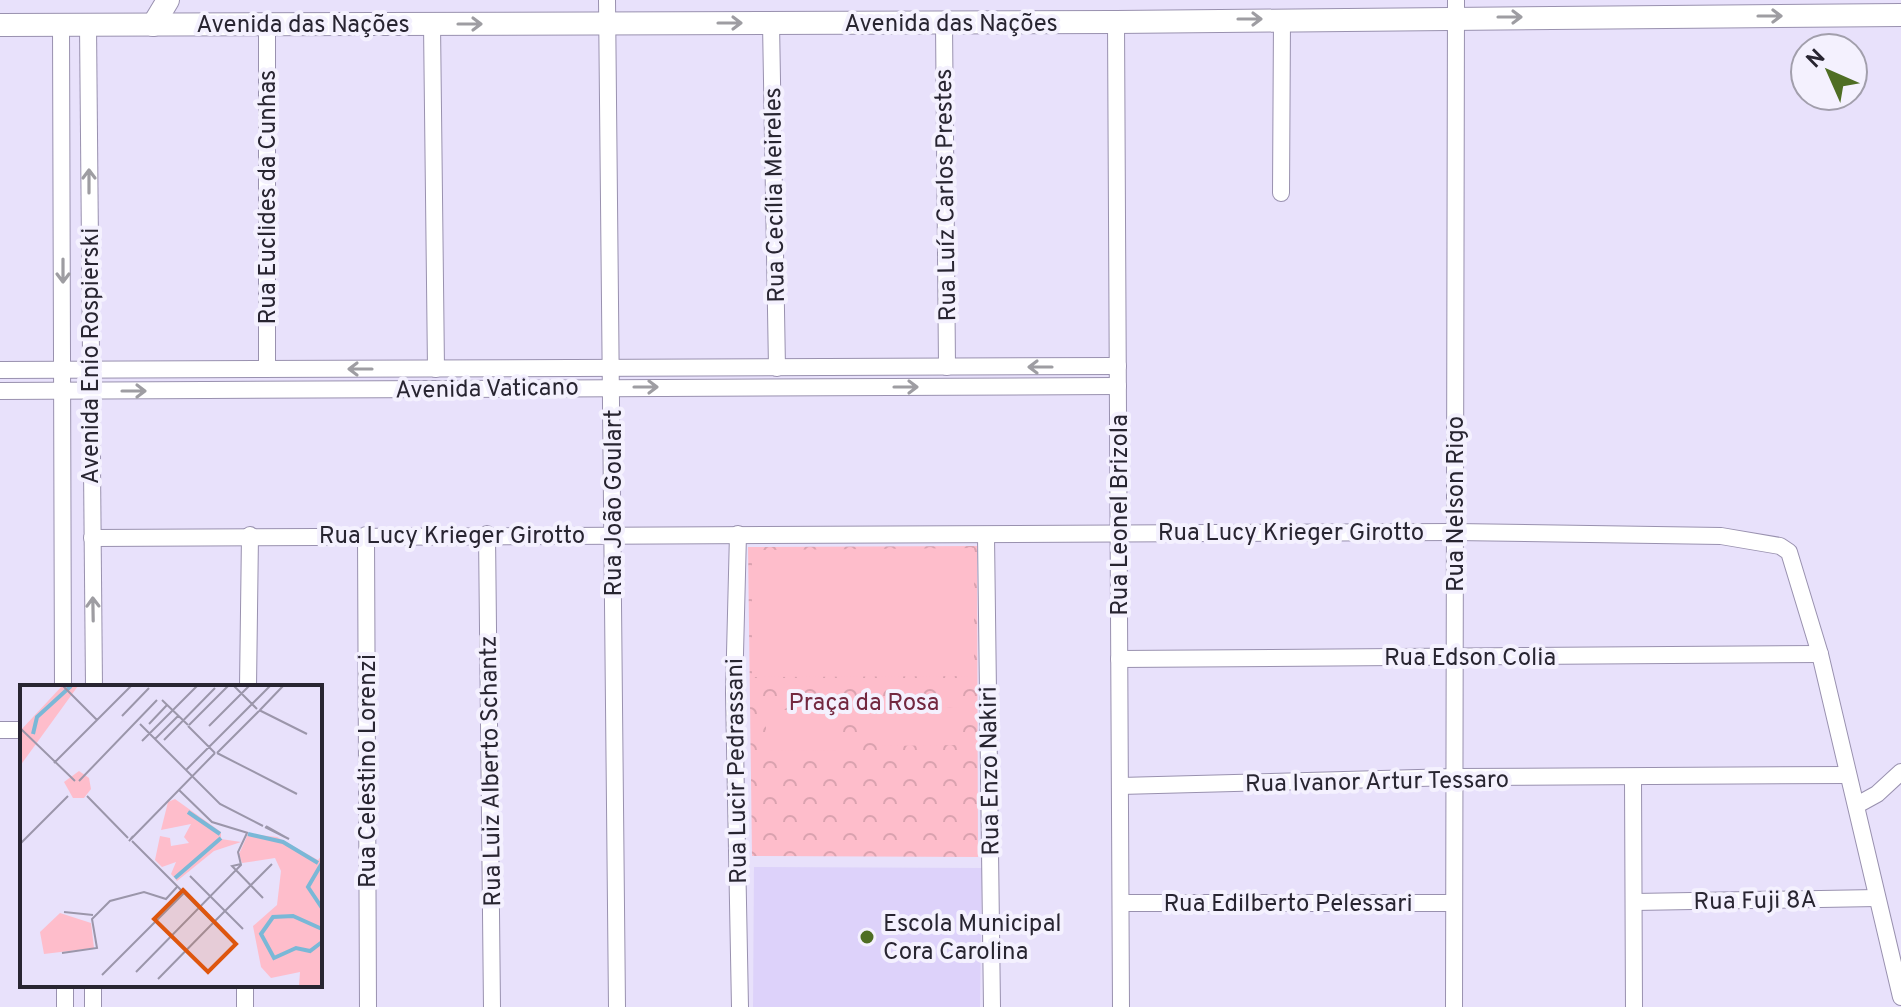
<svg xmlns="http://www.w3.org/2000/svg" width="1901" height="1007" font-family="Overpass,sans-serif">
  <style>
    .built { fill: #ddd2fa }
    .forest { fill: url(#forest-crowns) }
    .pitch { fill: #febdcb }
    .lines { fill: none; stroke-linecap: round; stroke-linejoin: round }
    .minor-casing { stroke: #9991af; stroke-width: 18 }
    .major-casing { stroke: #9991af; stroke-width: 24 }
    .minor { stroke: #fff; stroke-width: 16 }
    .major { stroke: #fff; stroke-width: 22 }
    .oneway { stroke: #9e9da2 }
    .poi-dot { fill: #4f6e24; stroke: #f4f1fe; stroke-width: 3 }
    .labels { text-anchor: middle; stroke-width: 8; stroke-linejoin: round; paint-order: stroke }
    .street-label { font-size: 24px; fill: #282531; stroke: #f4f1fe }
    .park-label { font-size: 24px; fill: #73283f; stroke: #f4f1fe }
    .poi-label { font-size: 24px; fill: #282531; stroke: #f4f1fe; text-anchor: start }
    .inset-river { fill: none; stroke: #7ab8d7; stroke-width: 4 }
    .inset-road { fill: none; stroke: #9b96aa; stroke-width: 2 }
    .view { fill: #de560e; fill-opacity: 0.15; stroke: #de560e; stroke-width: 4 }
    .inset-edge { fill: none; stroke: #282531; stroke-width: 4 }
  </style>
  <defs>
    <pattern id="forest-crowns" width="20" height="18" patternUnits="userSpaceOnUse" patternTransform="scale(2)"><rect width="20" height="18" fill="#febdcb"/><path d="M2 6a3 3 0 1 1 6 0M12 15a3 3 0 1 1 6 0" fill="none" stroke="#daa2af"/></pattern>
  </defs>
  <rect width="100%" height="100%" fill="#e8e1fb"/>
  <!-- built -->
  <polygon class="built" points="754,867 982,868 980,1007 753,1007"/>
  <!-- forest -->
  <polygon class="forest" points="977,546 978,857 752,856 748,547"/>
  <!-- pitch -->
  <g class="pitch">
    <polygon points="974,548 974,676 752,677 752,550"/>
    <polygon points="960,707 960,745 881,746 881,708"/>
    <polygon points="766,710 840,710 840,750 766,751"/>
  </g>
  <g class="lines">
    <defs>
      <g id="minor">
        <polyline points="607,0 617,1007"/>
        <polyline points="1116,22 1121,1007"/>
        <polyline points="771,23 777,368"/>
        <polyline points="944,23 947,367"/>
        <polyline points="267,24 267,369"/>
        <polyline points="432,24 436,369"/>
        <polyline points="61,25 63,687"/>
        <polyline points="88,25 94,687"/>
        <polyline points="1281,193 1282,19"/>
        <polyline points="0,370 1118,366"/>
        <polyline points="0,391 1118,386"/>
        <polyline points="487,534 492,1007"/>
        <polyline points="738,534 734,693 740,1007"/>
        <polyline points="366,535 368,1007"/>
        <polyline points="986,536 992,1007"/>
        <polyline points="92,538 1455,532 1721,536 1780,546 1789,552 1820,654 1901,997"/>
        <polyline points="1119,659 1820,654"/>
        <polyline points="248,687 250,535"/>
        <polyline points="0,730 22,730"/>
        <polyline points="1633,779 1634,1007"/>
        <polyline points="1120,786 1455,777 1848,775"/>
        <polyline points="1857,805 1877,794 1901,772"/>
        <polyline points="1634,902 1877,898"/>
        <polyline points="1121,903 1454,903"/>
        <polyline points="65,985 65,1007"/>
        <polyline points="93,1007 93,985"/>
        <polyline points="245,1007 245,985"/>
        <polyline points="1454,1007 1456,0"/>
      </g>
      <g id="major">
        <polyline points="0,25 1116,22 1901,15"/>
        <polyline points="153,25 168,0"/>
      </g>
    </defs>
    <!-- minor casing -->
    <use href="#minor" class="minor-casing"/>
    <!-- major casing -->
    <use href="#major" class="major-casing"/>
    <!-- minor -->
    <use href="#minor" class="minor"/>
    <!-- major -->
    <use href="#major" class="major"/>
  </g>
  <!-- one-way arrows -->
  <defs><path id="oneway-shaft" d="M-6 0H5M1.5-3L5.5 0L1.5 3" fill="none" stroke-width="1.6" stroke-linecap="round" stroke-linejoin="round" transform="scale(2)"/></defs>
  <g class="oneway">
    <use href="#oneway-shaft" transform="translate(1770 16)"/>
    <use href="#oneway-shaft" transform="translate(1510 17)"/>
    <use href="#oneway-shaft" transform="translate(1250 19)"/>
    <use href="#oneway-shaft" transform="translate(730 23)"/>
    <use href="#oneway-shaft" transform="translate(470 24)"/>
    <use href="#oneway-shaft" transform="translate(89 181) rotate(-90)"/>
    <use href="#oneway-shaft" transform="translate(63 271) rotate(90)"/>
    <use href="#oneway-shaft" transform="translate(1040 367) rotate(180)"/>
    <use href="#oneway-shaft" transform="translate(360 369) rotate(180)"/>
    <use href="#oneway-shaft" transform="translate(646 387)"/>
    <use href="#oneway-shaft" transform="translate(906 387)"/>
    <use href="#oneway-shaft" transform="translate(134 391)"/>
    <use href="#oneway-shaft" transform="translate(93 609) rotate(-91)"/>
  </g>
  <!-- markers -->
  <circle class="poi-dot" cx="867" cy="937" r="8"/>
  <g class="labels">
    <!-- street labels -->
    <g class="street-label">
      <text x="951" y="31">Avenida das Nações</text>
      <text x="303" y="32">Avenida das Nações</text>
      <text transform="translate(774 195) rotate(-91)" y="8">Rua Cecília Meireles</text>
      <text transform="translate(945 195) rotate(-91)" y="8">Rua Luíz Carlos Prestes</text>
      <text transform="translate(267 197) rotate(-90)" y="8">Rua Euclides da Cunhas</text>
      <text transform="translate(90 356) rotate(-90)" y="8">Avenida Enio Rospierski</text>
      <text transform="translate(487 388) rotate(-1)" y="8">Avenida Vaticano</text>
      <text transform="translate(613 503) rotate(-90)" y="8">Rua João Goulart</text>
      <text transform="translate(1455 504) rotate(-90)" y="8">Rua Nelson Rigo</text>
      <text transform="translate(1119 515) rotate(-90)" y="8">Rua Leonel Brizola</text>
      <text x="1291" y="540">Rua Lucy Krieger Girotto</text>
      <text x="452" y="543">Rua Lucy Krieger Girotto</text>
      <text x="1470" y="665">Rua Edson Colia</text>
      <text transform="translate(367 771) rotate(-90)" y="8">Rua Celestino Lorenzi</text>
      <text transform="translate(490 771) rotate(-91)" y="8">Rua Luiz Alberto Schantz</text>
      <text transform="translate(736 771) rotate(-91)" y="8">Rua Lucir Pedrassani</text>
      <text transform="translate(989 771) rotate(-91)" y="8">Rua Enzo Nakiri</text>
      <text transform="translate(1377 781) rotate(-1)" y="8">Rua Ivanor Artur Tessaro</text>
      <text transform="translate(1755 900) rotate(-1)" y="8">Rua Fuji 8A</text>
      <text x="1288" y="911">Rua Edilberto Pelessari</text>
    </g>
    <!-- park labels -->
    <g class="park-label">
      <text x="864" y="710">Praça da Rosa</text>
    </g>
    <!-- poi labels -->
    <g class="poi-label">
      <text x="883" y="931">Escola Municipal<tspan x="883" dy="28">Cora Carolina</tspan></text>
    </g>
  </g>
  <!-- overview -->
  <g transform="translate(20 685)">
    <rect width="302" height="302" fill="#e8e1fb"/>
    <path d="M59,86L69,93L71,104L64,113H53L44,97Z" fill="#febdcb"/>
    <path d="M42,1H58L0,81V46ZM155,114L201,147V154L221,157L194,166L157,196L151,189L156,177L142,182L135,175L140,151L150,153L151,161L169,158L164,152L171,139L141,145L148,117ZM228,149L257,152L298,175L302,170V301H279L280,287L251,293L241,282L233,241L257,220L261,186L255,173L222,178L219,169ZM40,228L71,238L74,263L24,269L20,247Z" fill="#febdcb"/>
    <path class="inset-river" d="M13,49L17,32L51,1M168,127L200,149M228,149L263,157L298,178M302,178L288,202L302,223M155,193L201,153M302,244L273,231L253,232L241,249L254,273L276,263L290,266L302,257"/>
    <path class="inset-road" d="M43,1L77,35M214,1L237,24M142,15L168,40M239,25L287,49M240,25L263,1M102,31L129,3M120,39L200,119L243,141M129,39L147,20M169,40L208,1M168,41L195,68M189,41L229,1M0,43L55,96M135,54L158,31M144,55L195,3M122,56L177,1M197,68L277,109M197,68L239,26M34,78L111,1M166,85L250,1M59,96L137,15M159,105L192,137L228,148M67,111L108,153M245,142L269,154L246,141M113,151L109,156L195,68M112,156L216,260M0,159L48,111M221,179L212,181L243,213M170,191L223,244M44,227L73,230M195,236L252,179M42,268L77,263L72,234L90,216L124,207L146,214L157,202M116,287L221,180L218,167L227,148M82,290L164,208M138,294L193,238"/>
    <path class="view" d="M163,205L216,259L188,287L134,234Z"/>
    <rect width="302" height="302" class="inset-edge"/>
  </g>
  <!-- north arrow -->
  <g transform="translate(1829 72) rotate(315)"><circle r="38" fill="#f4f1fe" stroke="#a29fac" stroke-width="2"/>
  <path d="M0-6L14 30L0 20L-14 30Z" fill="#4f6e24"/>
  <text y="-12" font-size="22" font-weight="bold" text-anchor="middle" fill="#282531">N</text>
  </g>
</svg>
